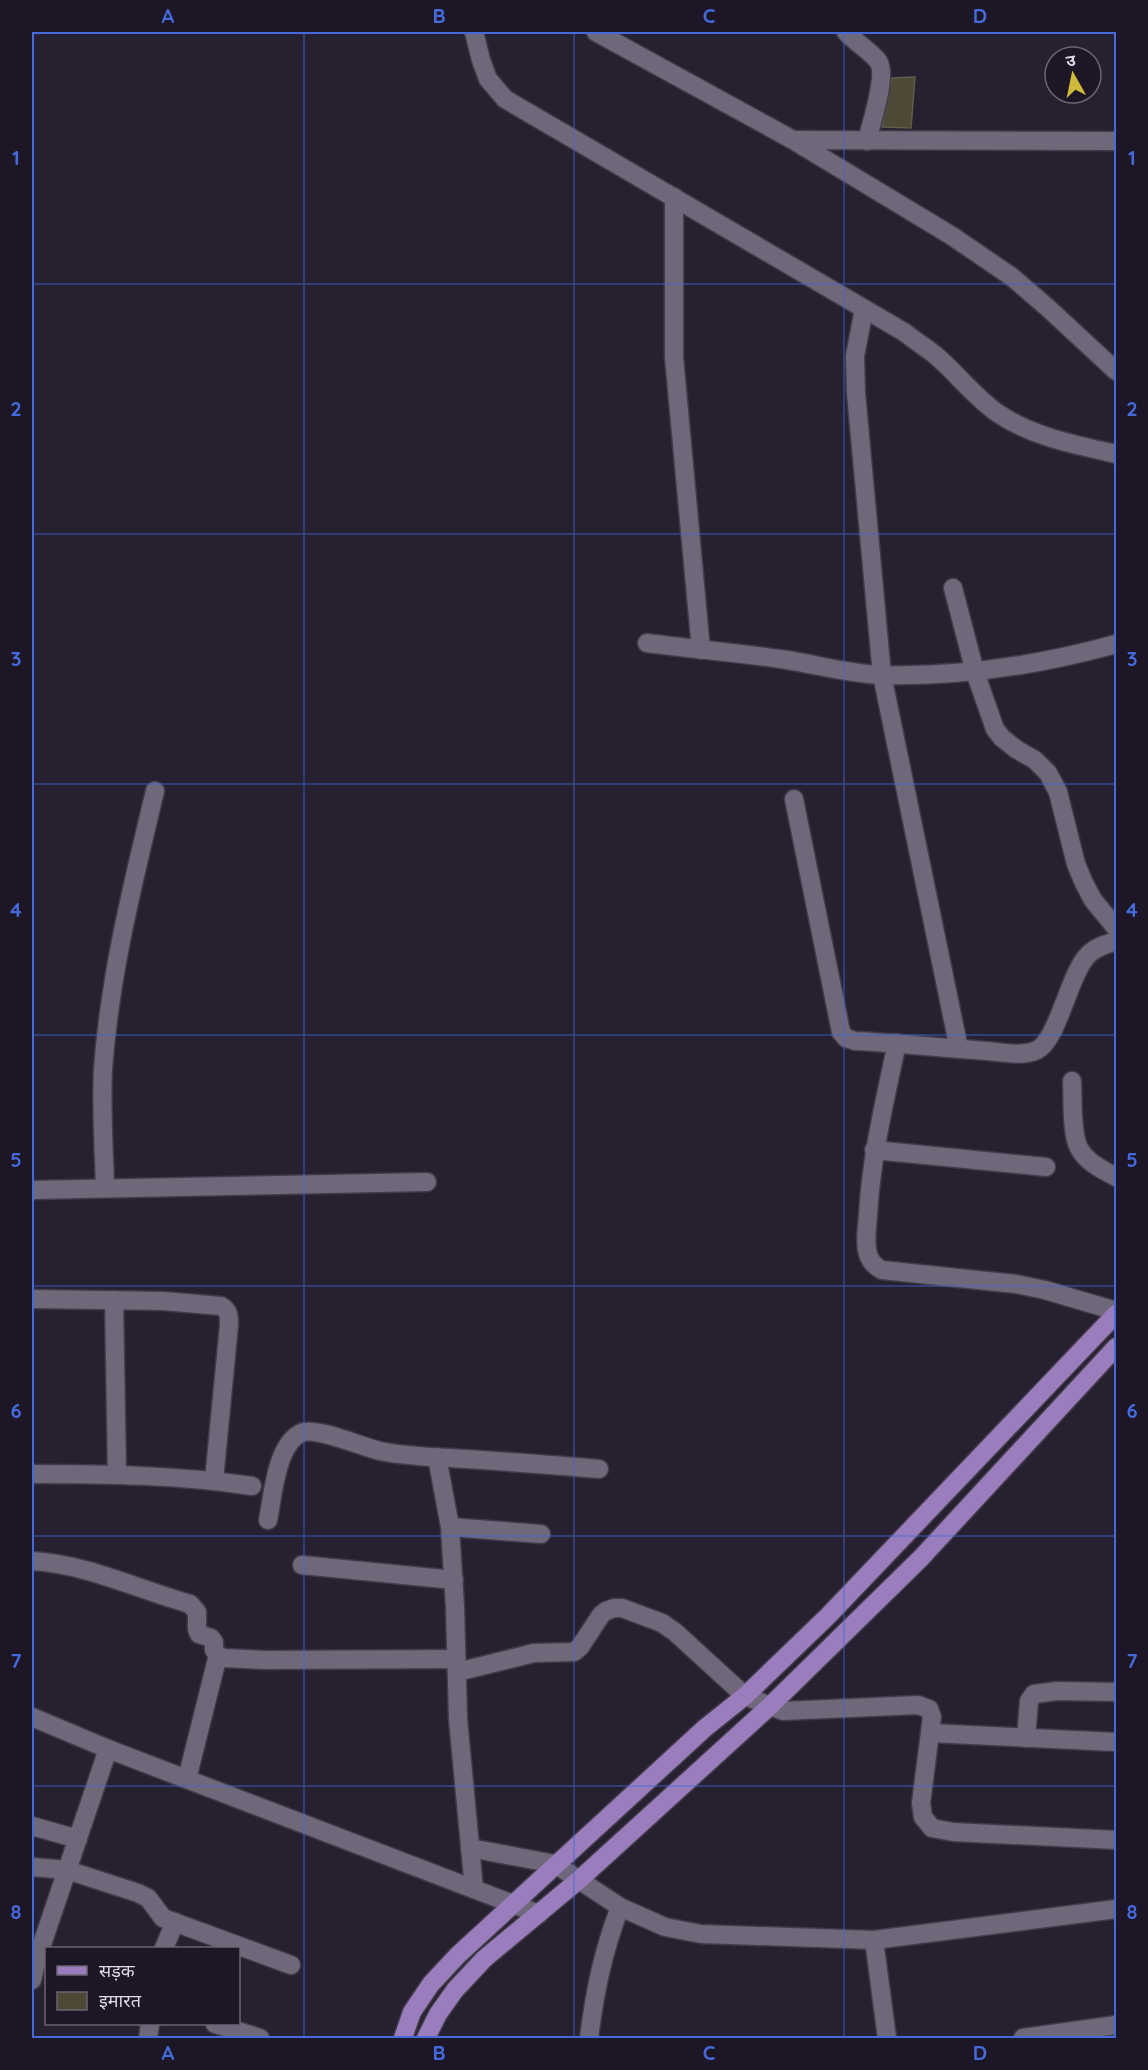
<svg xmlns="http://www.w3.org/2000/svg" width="1148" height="2070" font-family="Quicksand,'Noto Sans Devanagari',sans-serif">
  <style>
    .building { fill: #4d4936; stroke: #605d49; stroke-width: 1.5 }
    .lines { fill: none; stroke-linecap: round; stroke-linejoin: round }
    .minor-casing { stroke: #413b48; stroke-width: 21 }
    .major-casing { stroke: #413b48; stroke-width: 21 }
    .minor { stroke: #6f677a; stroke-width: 18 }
    .major { stroke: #997dbc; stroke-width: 18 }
    .grid { fill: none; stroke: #446adb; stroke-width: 1.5; stroke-opacity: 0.55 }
    .neatline { fill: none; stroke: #446adb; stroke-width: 2 }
    .grid-label { font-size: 20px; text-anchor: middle; font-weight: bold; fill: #446adb }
  </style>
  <rect width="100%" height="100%" fill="#262030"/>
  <!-- building -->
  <polygon class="building" points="915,77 911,128 882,127 892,78"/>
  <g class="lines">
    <defs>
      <g id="minor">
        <path d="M474,32L481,60L488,79L505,99L904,332C914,340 925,347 934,354C957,373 974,397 999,414C1033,437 1077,445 1116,454"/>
        <polyline points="596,32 793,140 952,236 1012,277 1048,308 1116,371"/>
        <path d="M846,32C855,42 869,50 878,61C888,75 871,123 867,141"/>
        <polyline points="795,140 1116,141"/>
        <polyline points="674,197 674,357 701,650"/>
        <polyline points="864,309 855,356 856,393 882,675 959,1049"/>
        <polyline points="953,588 975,672 995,729 1002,738 1016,749 1035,760 1048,773 1058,792 1076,864 1084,883 1093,900 1116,928"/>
        <path d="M647,643C693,649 741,653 787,660C819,665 849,674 882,675C962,677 1040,665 1116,644"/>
        <path d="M794,799L841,1032L846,1038L855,1041C899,1043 943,1048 987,1051C1002,1052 1022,1057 1037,1050C1058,1040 1069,974 1088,955C1095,947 1107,944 1116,941"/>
        <path d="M897,1043C885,1100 871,1157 868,1216C867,1229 864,1245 869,1257C872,1264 876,1267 882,1270L1016,1284L1045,1290L1116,1311"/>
        <path d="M1072,1081C1073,1099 1071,1133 1079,1148C1086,1162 1103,1170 1116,1177"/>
        <polyline points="874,1150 1046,1167"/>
        <path d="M105,1188C104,1149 101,1109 103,1069C110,974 133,883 155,791"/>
        <polyline points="32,1190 427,1182"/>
        <path d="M32,1299L163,1301L221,1306C229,1311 229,1315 229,1325L214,1480"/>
        <polyline points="114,1300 117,1475"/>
        <polyline points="437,1457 450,1527 455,1607 458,1719 474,1889"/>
        <path d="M32,1474C106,1474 178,1475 252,1486"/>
        <path d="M268,1520C273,1496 276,1445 301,1433C315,1426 362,1447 380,1451C408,1457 438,1457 466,1459C511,1462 555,1465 599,1469"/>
        <polyline points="450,1527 541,1534"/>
        <path d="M32,1561C86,1564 137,1589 190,1604L197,1612V1629L199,1634L211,1638L214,1642V1650L218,1655L224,1658L266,1660L456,1659"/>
        <polyline points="302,1565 454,1580"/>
        <polyline points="457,1672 534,1653 574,1652 580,1647 601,1615 606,1611 614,1608 622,1608 662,1623 675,1632 745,1696 783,1711 918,1705 929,1709 932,1717 921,1803 923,1817 932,1828 953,1832 1116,1840"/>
        <polyline points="32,1717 108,1749 539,1914"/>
        <polyline points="930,1733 1116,1742"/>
        <polyline points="1026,1738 1029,1701 1034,1694 1057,1691 1116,1692"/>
        <polyline points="187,1779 218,1655"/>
        <polyline points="32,1826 78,1839"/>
        <polyline points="470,1848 555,1864 620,1907 665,1927 701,1934 874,1940 1116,1909"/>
        <polyline points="32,1867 67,1870 138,1893 148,1898 163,1918 291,1965"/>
        <polyline points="874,1940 887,2038"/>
        <polyline points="164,1948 175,1922"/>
        <polyline points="32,1980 36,1962 108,1749"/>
        <polyline points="215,2024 260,2038"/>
        <polyline points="148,2038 150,2024"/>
        <path d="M589,2038C595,1990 603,1952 620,1907"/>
        <polyline points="1023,2038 1116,2025"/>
      </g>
      <g id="major">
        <polyline points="403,2038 412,2012 431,1984 458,1955 705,1728 745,1696 828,1616 1116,1314"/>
        <polyline points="426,2038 438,2014 455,1990 484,1959 580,1879 770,1706 921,1558 1116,1347"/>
      </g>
    </defs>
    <!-- minor casing -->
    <use href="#minor" class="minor-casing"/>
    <!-- major casing -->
    <use href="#major" class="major-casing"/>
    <!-- minor -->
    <use href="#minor" class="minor"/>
    <!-- major -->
    <use href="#major" class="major"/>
  </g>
  <!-- grid -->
  <path class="grid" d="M304,32V2038M574,32V2038M844,32V2038M32,284H1116M32,534H1116M32,784H1116M32,1035H1116M32,1286H1116M32,1536H1116M32,1786H1116"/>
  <!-- border -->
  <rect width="1148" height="2070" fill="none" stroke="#1d1626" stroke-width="66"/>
  <!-- legend -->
  <rect x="45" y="1947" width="195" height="78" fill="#1d1626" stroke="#6b6472" stroke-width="1.5"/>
  <rect x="57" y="1966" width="30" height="9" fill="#997dbc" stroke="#6b6472" stroke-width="1.5"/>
  <text x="99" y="1977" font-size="18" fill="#dfdae5">सड़क</text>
  <rect x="57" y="1992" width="30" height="18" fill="#4d4936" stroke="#6b6472" stroke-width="1.5"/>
  <text x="99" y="2007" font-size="18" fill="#dfdae5">इमारत</text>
  <!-- north arrow -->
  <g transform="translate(1073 75) rotate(351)"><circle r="28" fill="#1d1626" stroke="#6b6472" stroke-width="1.5"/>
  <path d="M0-4.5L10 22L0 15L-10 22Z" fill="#ceb938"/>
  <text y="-9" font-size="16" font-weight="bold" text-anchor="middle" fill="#dfdae5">उ</text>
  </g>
  <rect x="33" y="33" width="1082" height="2004" class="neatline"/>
  <g class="grid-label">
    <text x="168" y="23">A</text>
    <text x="439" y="23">B</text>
    <text x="709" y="23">C</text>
    <text x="980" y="23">D</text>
    <text x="16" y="165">1</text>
    <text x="1132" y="165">1</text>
    <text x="16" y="416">2</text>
    <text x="1132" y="416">2</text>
    <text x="16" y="666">3</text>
    <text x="1132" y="666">3</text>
    <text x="16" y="917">4</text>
    <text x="1132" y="917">4</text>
    <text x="16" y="1167">5</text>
    <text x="1132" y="1167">5</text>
    <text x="16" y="1418">6</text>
    <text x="1132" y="1418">6</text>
    <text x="16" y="1668">7</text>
    <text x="1132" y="1668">7</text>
    <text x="16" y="1919">8</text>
    <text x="1132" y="1919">8</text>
    <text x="168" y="2060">A</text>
    <text x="439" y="2060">B</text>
    <text x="709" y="2060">C</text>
    <text x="980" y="2060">D</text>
  </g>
</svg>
